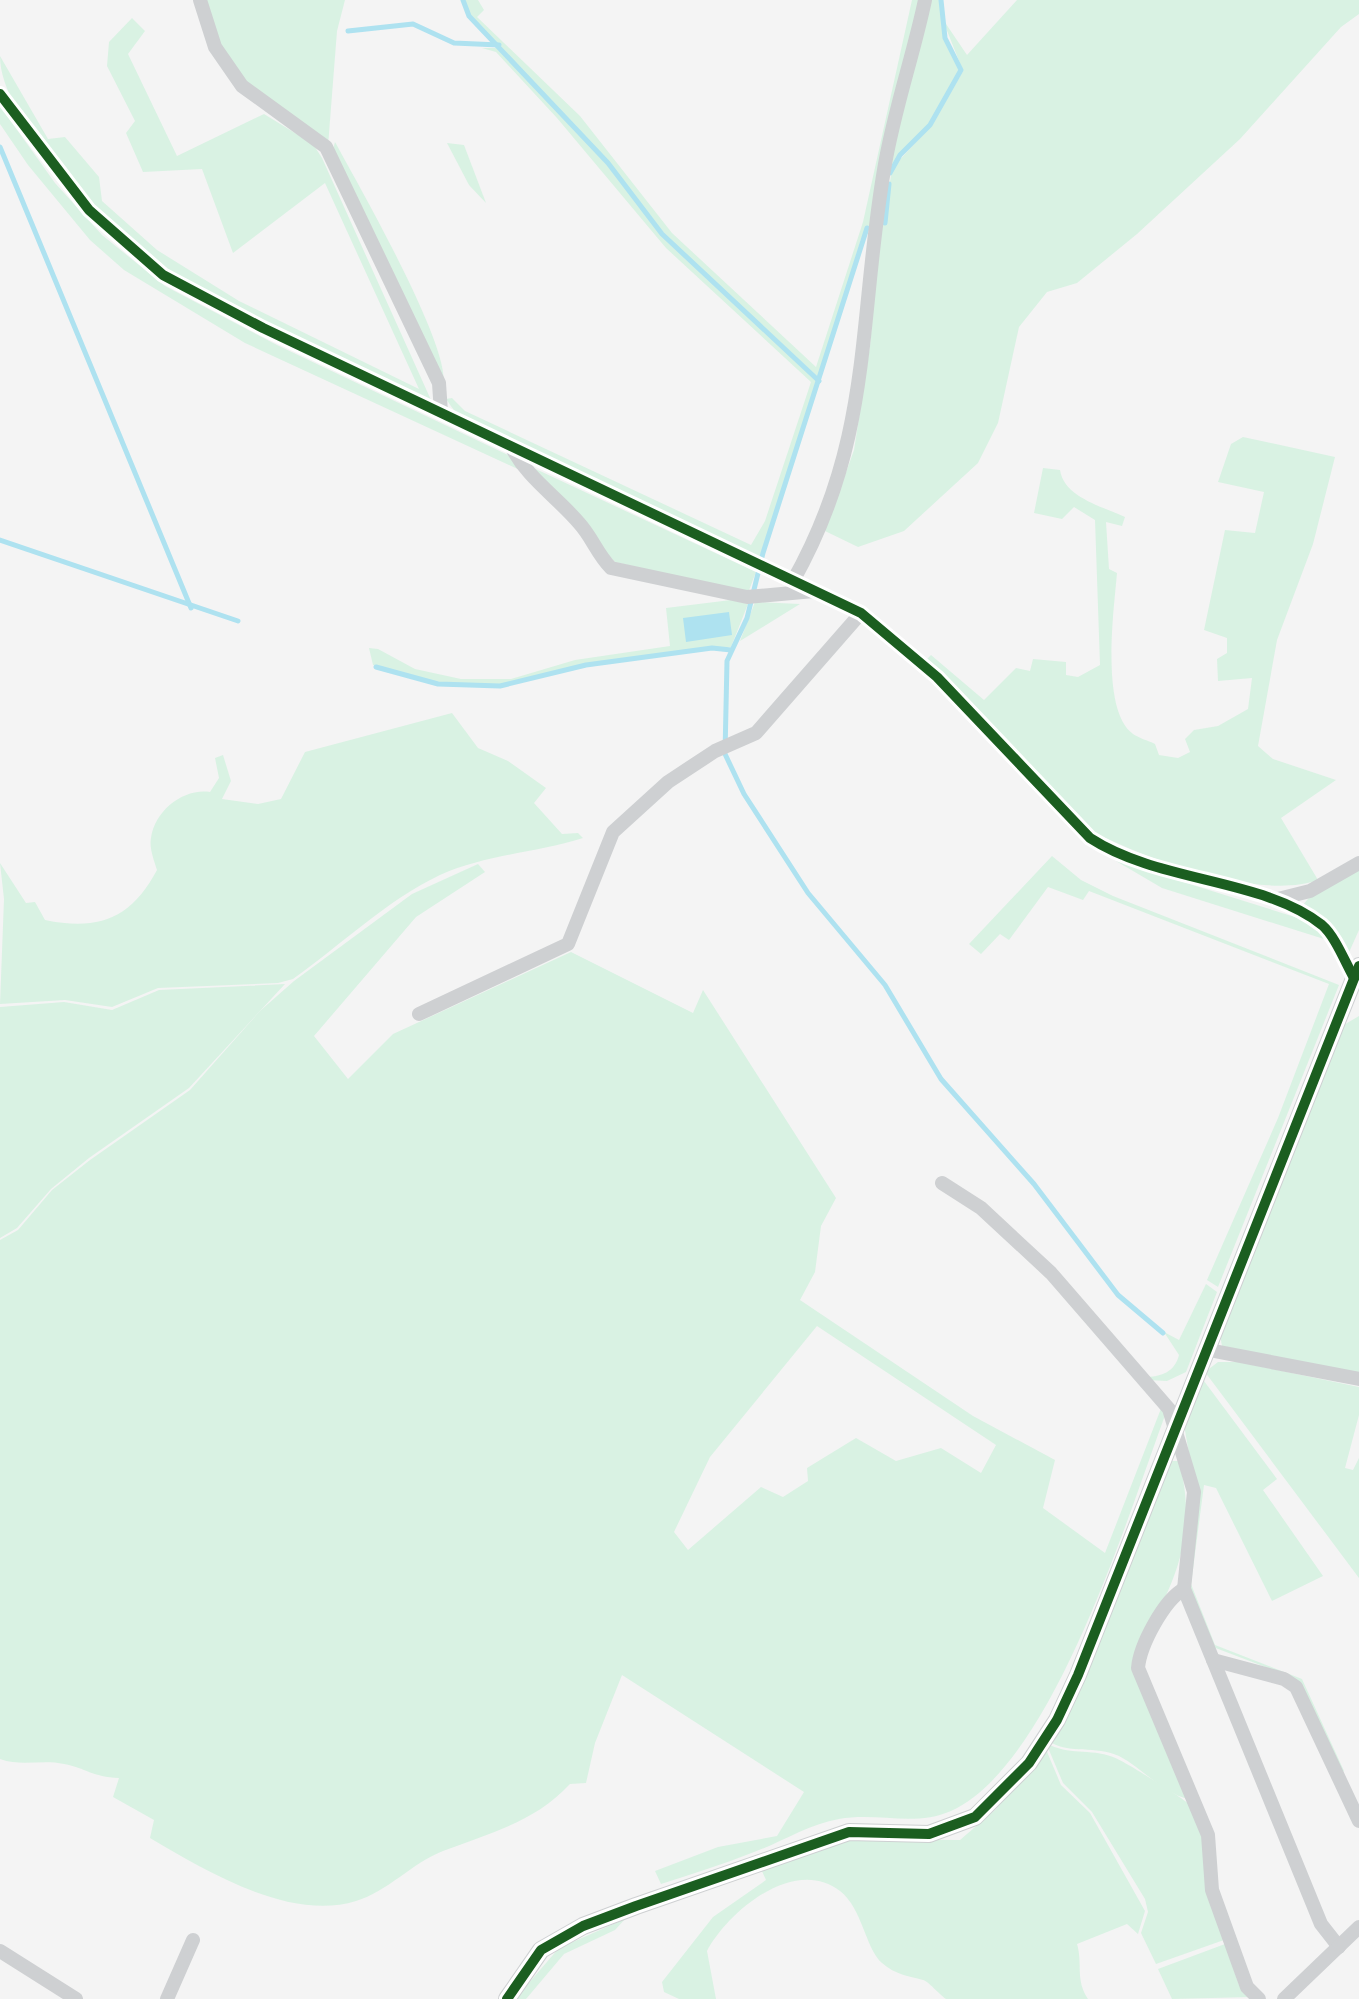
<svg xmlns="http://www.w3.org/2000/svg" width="1359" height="1999" font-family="Poppins,sans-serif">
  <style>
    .green { fill: #d9f2e3; fill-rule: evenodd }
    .water { fill: #aee2f0 }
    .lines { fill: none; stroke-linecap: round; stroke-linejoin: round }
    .stream { stroke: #aee2f0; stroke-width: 5 }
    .minor { stroke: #ced0d2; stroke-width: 14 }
    .tertiary { stroke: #ced0d2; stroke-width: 18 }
    .cycleway-casing { stroke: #fff; stroke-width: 16 }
    .cycleway { stroke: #1b5e20; stroke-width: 10 }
  </style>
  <rect width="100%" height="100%" fill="#f4f4f4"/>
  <!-- green -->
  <g class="green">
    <polygon points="203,0 345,0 337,31 328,146 230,68"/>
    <polygon points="463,0 478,0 484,10 477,17 580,116 672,233 816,367 863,222 912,0 920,0 871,225 861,239 819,378 663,233 609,163 469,15"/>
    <polygon points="928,0 939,0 944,38 960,70 929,125 890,167 884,223 892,168 931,126 963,71 942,18 967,55 1017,0 1359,0 1359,14 1341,27 1240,139 1137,234 1077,283 1047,292 1019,327 998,423 978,463 904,531 858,547 825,531 854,450 870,346 885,168"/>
    <path d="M132,18L145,31L128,54L177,156L264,114L313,144L322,158L431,400C317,347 183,301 93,209C76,192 61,169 46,150C25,123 0,89 0,56L48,139L65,137L99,177L102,201L157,250L239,301L419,389L325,183L233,253L202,169L143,172L126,133L135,121L107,66L109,42Z"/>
    <polygon points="482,48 498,48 607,165 662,236 818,381 759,559 458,416 446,399 452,398 465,411 751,545 765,521 811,382 666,248 557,118 496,52"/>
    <polygon points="0,106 55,183 102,235 165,286 277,345 508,455 522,471 245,343 124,270 90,240 28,165 0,124"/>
    <path d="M335,142C355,179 458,358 442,388L331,157Z"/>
    <polygon points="447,143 464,145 486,203 469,185"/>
    <path d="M1243,437L1335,457L1313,544L1277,640L1258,746L1273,759L1336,780L1281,818L1318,880C1261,901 1144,859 1092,831L926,660L931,655L984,700L1016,668L1030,671L1033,659L1066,662V675L1078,677L1100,665L1095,520L1074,507L1062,519L1034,513L1043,468L1060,470C1064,497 1101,506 1125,517L1122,526L1106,522L1109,569L1117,573C1114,610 1100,710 1133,734C1139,738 1149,741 1155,744L1159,755L1178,758L1190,752L1185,739L1194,730L1218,726L1248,709L1252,678L1218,681L1217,659L1227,653V638L1204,630L1225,530L1255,533L1264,492L1218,482L1231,444Z"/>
    <polygon points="525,464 756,572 748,593 615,562"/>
    <polygon points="731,600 748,604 731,647 586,664 500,685 439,683 373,665 369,648 378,649 415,669 461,679 511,679 575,660 670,646 666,608"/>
    <polygon points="755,602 800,604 740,641"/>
    <path d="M452,713L478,748L508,761L546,788L534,803L562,834L578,833L583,838C536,853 487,854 440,875C387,900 341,945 293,979L278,983L158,988L112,1007L65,1000L0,1004L4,899L0,863L26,903L35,902L45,920C98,931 131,919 157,870C154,860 149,848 151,838C155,810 184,788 210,792L219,778L215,758L223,755L231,781L222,799L258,804L281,799L305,752Z"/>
    <polygon points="1052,856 1081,880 1113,896 1339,985 1218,1287 1207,1280 1278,1118 1329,984 1089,891 1083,900 1048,887 1009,940 1000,934 981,954 969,944"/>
    <polygon points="1116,861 1298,918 1318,928 1324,939 1162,888"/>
    <path d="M478,864L485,872L416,917L314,1036L348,1079L393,1034L571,952L693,1013L703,990L836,1198L821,1226L815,1272L800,1300L973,1416L1055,1460L1043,1508L1105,1553L1162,1406L1167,1410C1129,1512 1053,1765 951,1811C915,1827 877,1812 839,1819C809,1824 782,1842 754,1852C724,1864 692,1874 661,1884L655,1871L718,1847L777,1836L804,1792L622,1675L595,1743L586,1783L570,1784C535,1822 490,1833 443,1851C412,1863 387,1892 356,1901C289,1922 205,1870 150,1838L154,1820L113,1797L119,1778C92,1777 86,1768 64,1764C42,1759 22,1767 0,1759V1240L18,1230L52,1190L90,1160L190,1090L260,1011L294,981L412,894ZM817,1326L996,1445L981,1473L941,1448L896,1461L856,1438L807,1468L808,1481L783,1497L761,1487L688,1550L674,1532L710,1457Z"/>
    <polygon points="1359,866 1359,930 1346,959 1303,905 1312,894"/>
    <polygon points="285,984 189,1088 89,1158 51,1189 17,1228 0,1238 0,1007 64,1002 112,1010 159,990"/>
    <polygon points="1359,1016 1359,1374 1222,1346 1220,1335 1342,1026"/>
    <path d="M1206,1284L1217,1292L1186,1372L1167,1381L1147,1380L1144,1377C1161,1377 1175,1372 1179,1355L1164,1332L1179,1340Z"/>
    <polygon points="1218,1362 1239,1362 1359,1387 1359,1415 1345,1468 1353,1470 1359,1458 1359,1578 1205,1372"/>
    <polygon points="1204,1381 1277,1479 1263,1490 1323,1576 1272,1601 1216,1488 1204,1485 1191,1584 1215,1645 1302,1679 1344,1771 1341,1773 1284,1674 1213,1647 1187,1581 1197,1499 1184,1425"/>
    <path d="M1172,1461H1179C1200,1541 1171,1588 1135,1657L1188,1799C1163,1793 1142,1768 1119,1756C1095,1745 1071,1755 1048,1741Z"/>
    <path d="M1046,1743C1069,1756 1089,1748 1113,1757C1123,1760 1186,1800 1190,1805C1212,1834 1217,1904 1224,1940L1156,1964L1141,1933L1148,1912L1145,1899L1092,1812L1063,1783Z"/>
    <path d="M1045,1747L1061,1785L1090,1813L1145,1911L1138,1934L1127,1924L1077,1944C1083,1965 1075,1979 1088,1999H946C940,1995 928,1981 923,1980C908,1976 896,1975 882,1963C865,1948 863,1909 840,1891C794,1855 727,1913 707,1951L716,1999H679L664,1992L662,1982L713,1917L766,1880L761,1869L846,1839L960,1840L996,1809Z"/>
    <polygon points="625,1919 615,1930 564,1954 526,1999 515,1999 559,1948"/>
    <polygon points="1225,1944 1239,1985 1251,1997 1172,1999 1158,1969"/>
  </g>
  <!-- water -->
  <polygon class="water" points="729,612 732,635 686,642 683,618"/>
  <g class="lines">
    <!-- stream -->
    <g class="stream">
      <polyline points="463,0 469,16 608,163 662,234 819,381"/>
      <polyline points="348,31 413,24 454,43 499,45"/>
      <polyline points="0,147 191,608"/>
      <polyline points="890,173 900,155 930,125 961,70 945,38 941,0"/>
      <polyline points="885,223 889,184"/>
      <polyline points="867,228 763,553 747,618 727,661 725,754 744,794 808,893 885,985 941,1079 1034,1184 1118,1295 1163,1333"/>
      <polyline points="0,540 238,621"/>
      <polyline points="376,667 438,684 500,686 586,665 712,648 731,650"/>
    </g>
    <!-- minor -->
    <g class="minor">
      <polyline points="200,0 215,47 242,86 326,147 439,383 441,413"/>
      <path d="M0,94L89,210L163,275L263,328L861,613L937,677L1090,838C1159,883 1263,878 1322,925C1335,936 1345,962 1354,978"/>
      <path d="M511,446C527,478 556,496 579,523C592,537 597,554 611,568L747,597L814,591"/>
      <path d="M793,581C873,439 858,322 884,170C893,113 913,57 925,0"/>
      <polyline points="1274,900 1310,891 1359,863"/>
      <polyline points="419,1014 568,944 613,832 668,782 715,751 756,733 861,613"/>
      <polyline points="942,1183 981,1208 1051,1273 1169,1409 1194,1492 1184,1589 1321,1924 1339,1947"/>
      <polyline points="1209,1350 1359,1379"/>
      <path d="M1184,1589C1164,1600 1140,1645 1138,1668L1208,1835L1212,1890L1247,1987L1259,1999"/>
      <polyline points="1213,1660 1284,1679 1296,1687 1359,1821"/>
      <polyline points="0,1951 76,1999"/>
      <polyline points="167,1999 193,1940"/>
      <polyline points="1284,1999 1359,1927"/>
    </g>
    <!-- tertiary -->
    <polyline class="tertiary" points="507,1999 541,1950 583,1926 636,1906 849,1832 929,1834 975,1817 1029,1763 1057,1720 1078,1675 1359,966"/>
    <defs>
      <g id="cycleway">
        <path d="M0,94L89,210L163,275L263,328L861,613L937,677L1090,838C1159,883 1263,878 1322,925C1335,936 1345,962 1354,978"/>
        <polyline points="507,1999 541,1950 583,1926 636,1906 849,1832 929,1834 975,1817 1029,1763 1057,1720 1078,1675 1359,966"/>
      </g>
    </defs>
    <!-- cycleway casing -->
    <use href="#cycleway" class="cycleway-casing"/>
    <!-- cycleway -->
    <use href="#cycleway" class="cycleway"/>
  </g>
</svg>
